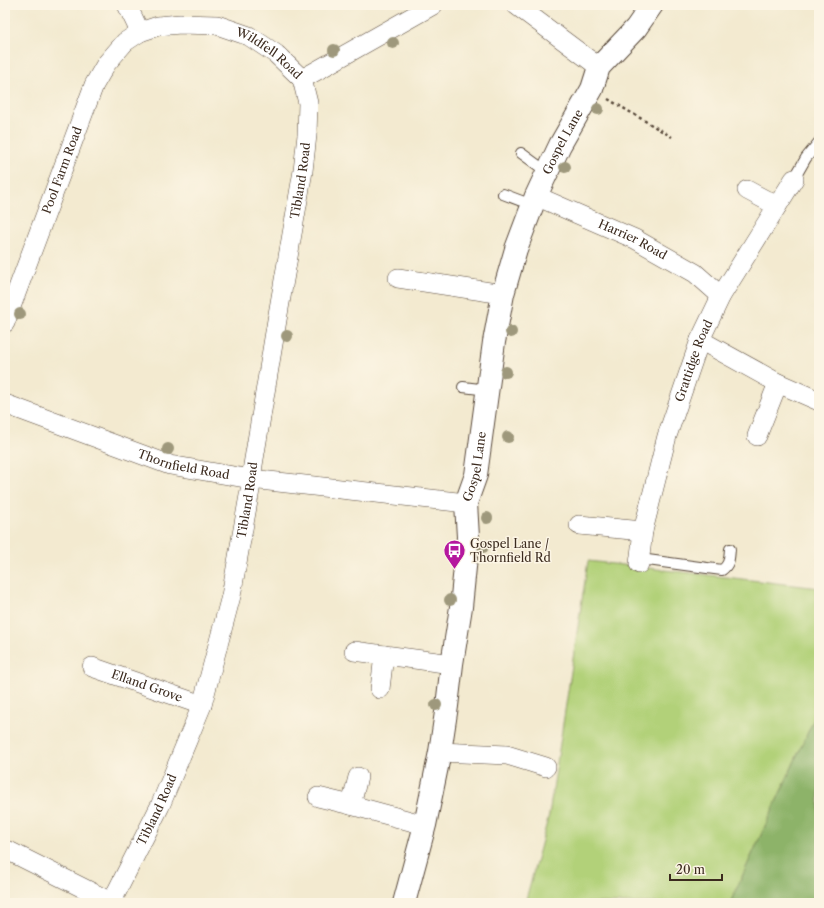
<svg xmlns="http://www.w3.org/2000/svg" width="824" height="908" font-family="'Libre Caslon Text',serif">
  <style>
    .green { fill: #b2d179; stroke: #767e4c }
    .forest { fill: #8db369; stroke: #646e44 }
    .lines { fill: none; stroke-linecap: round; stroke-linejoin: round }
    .service-casing { stroke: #574739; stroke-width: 12 }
    .minor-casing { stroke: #574739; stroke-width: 20 }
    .tertiary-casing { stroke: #574739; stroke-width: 24 }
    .path { stroke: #574739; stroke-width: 2.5; stroke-dasharray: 3 3; stroke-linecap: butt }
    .service { stroke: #fff; stroke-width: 10 }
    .minor { stroke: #fff; stroke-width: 19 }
    .tertiary { stroke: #fff; stroke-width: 22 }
    .tree { fill: #9e987b }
    .labels { text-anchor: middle; stroke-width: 3; stroke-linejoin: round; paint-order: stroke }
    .street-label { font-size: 12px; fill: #3b2a1e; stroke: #fcf5e5 }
    .poi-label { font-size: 12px; fill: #3b2a1e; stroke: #fcf5e5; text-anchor: start }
  </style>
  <rect width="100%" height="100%" fill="#fcf5e5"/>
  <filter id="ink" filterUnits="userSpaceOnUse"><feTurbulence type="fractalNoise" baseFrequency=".025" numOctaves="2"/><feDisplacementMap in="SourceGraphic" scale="8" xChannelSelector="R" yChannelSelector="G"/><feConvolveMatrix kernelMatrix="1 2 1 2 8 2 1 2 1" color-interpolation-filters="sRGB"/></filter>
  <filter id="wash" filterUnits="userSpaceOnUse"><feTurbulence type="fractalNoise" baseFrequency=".012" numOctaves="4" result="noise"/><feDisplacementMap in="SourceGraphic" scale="16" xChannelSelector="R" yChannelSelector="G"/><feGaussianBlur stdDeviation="0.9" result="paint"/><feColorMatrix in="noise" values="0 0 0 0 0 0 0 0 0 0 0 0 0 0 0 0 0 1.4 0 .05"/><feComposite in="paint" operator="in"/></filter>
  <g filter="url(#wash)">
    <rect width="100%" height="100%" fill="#f3ead0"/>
    <!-- green -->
    <polygon class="green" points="588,561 819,588 819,708 730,903 525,903 549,815"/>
    <!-- forest -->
    <polygon class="forest" points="819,708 819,903 730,903"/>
  </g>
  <g filter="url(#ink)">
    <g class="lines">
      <defs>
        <g id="service">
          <polyline points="521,153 547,172"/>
          <polyline points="794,179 806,158 819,142"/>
          <polyline points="503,194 532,205"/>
          <polyline points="463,387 488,390"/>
          <path d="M640,559L722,570C730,564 729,558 730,549"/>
        </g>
        <g id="minor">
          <path id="s1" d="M127,5L140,32L158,26L180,24L217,25L249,36L276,54L302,79L433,5"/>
          <polyline points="516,5 599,67"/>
          <polyline points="747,190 777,206"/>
          <path id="s2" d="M536,196L635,239L695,273L721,296"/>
          <polyline points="398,278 503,294"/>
          <path id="s3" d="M5,323L94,85L106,64L125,42L140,32"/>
          <polyline points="700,340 778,383 819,401"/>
          <path id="s4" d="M5,404L170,465L251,479L466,503"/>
          <polyline points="757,436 778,383"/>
          <polyline points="579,525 643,531"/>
          <path id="s5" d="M639,564L643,531L667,436L700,340L721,296L794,179"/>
          <polyline points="354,651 452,664"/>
          <path id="s6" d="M92,667L202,705"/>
          <polyline points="380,689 384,655"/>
          <polyline points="440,752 507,755 546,767"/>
          <polyline points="318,797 351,805 425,825"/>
          <polyline points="351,805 358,777"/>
          <polyline points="9,851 111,902"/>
          <path id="s7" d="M111,903L160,806L202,705L231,596L250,490L253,465L277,320L303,171L307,135L308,103L302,79"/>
        </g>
        <g id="tertiary">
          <path id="s8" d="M404,903L425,825L440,752L447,706L452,664L461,607L468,537L466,503L476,475L494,342L503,294L516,249L536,196L560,145L592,89L599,67L636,28L652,5"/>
        </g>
      </defs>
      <!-- service casing -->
      <use href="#service" class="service-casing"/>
      <!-- minor casing -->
      <use href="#minor" class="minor-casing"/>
      <!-- tertiary casing -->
      <use href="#tertiary" class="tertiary-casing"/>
      <!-- path -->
      <polyline class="path" points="608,99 672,137"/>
      <!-- service -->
      <use href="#service" class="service"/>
      <!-- minor -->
      <use href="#minor" class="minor"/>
      <!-- tertiary -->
      <use href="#tertiary" class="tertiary"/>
    </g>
    <!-- trees -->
    <g class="tree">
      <circle cx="393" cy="43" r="6"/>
      <circle cx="334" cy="50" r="6"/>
      <circle cx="598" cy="109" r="6"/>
      <circle cx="565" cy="167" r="6"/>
      <circle cx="20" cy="314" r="6"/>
      <circle cx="511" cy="332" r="6"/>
      <circle cx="287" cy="336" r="6"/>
      <circle cx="506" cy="372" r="6"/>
      <circle cx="508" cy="437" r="6"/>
      <circle cx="168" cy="449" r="6"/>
      <circle cx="487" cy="518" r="6"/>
      <circle cx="483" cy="547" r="6"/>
      <circle cx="450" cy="600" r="6"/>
      <circle cx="436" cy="705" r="6"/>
    </g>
  </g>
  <!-- icons -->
  <defs>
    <symbol id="bus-pin" viewBox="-11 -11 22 30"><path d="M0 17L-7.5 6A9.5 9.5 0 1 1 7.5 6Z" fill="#b5179e" stroke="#fcf5e5"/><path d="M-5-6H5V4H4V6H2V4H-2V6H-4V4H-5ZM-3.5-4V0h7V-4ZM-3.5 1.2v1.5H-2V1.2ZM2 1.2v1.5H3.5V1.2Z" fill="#fff"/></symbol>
  </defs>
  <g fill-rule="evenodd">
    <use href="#bus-pin" x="442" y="538" width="25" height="34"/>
  </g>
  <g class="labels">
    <!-- street labels -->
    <g class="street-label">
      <text dy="4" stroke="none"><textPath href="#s1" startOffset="168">Wildfell Road</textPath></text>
      <text dy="4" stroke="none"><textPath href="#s8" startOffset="783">Gospel Lane</textPath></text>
      <text dy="4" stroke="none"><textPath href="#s3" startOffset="163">Pool Farm Road</textPath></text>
      <text dy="4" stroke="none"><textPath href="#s7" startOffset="752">Tibland Road</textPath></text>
      <text dy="4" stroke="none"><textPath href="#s2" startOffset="106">Harrier Road</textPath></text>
      <text dy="4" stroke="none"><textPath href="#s5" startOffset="211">Grattidge Road</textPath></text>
      <text dy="4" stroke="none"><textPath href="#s4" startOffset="189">Thornfield Road</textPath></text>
      <text dy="4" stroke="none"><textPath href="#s8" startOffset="444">Gospel Lane</textPath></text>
      <text dy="4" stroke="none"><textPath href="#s7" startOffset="428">Tibland Road</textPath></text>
      <text dy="4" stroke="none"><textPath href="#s6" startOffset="58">Elland Grove</textPath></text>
      <text dy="4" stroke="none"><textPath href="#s7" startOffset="104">Tibland Road</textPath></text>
    </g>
    <!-- poi labels -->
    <g class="poi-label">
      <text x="470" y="548">Gospel Lane /<tspan x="470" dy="14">Thornfield Rd</tspan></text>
    </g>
  </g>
  <!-- margin -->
  <rect width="824" height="908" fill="none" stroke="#fcf5e5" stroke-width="20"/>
  <!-- scale -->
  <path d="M670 874v6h52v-6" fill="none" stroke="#3b2a1e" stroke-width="2"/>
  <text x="676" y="874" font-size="12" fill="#3b2a1e" stroke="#fcf5e5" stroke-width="3" paint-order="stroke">20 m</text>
</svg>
